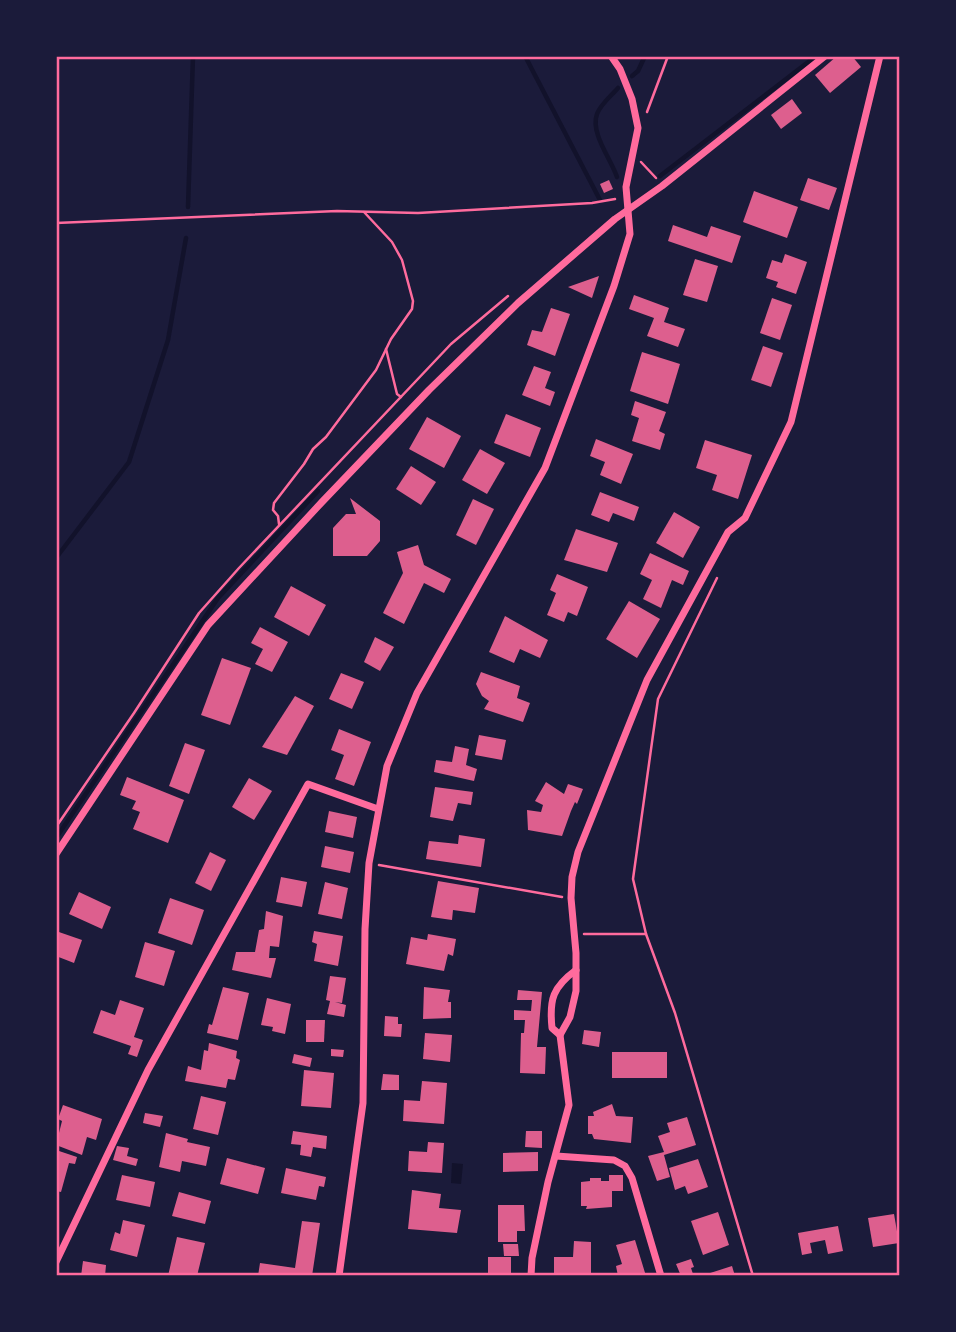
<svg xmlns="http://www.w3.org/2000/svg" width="956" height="1332" font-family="'IBM Plex Sans',sans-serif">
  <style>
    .water { fill: #12122b }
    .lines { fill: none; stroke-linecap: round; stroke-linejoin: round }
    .stream { stroke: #12122b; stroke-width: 4.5 }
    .building { fill: #dd5f8e }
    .path { stroke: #ff6b9d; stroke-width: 2.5 }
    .minor { stroke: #ff6b9d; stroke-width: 7 }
    .neatline { fill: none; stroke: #ff6b9d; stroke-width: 2.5 }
  </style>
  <rect width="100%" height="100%" fill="#1b1b3a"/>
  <!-- water -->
  <polygon class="water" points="452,1163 463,1164 461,1184 451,1183"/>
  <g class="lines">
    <!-- stream -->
    <g class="stream">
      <polyline points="525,56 600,200"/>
      <polyline points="632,76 638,71 645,56"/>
      <polyline points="660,176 816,56"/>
      <path d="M617,177C611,159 590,133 597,114C600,105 611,96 618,88"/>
      <polyline points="188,207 193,56"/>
      <polyline points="56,558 129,462 168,340 186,238"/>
      <polyline points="56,838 218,598 318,491"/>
    </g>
  </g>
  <!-- building -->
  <g class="building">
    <polygon points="837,56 852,56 861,67 830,93 815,75"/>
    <polygon points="792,99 802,113 781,129 771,115"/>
    <polygon points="808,178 837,188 829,210 800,200"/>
    <polygon points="609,180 613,189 604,193 600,184"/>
    <polygon points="754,191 798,207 787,238 743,222"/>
    <polygon points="673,225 707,237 711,226 741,236 732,263 668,241"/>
    <polygon points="785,254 807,262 796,294 776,287 778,282 766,278 772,260 782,263"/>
    <polygon points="695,259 718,266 707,302 683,295"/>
    <polygon points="599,276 592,298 568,287"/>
    <polygon points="634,295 669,308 664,322 685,329 678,347 647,336 654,318 629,309"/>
    <polygon points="772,298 792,305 780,340 760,333"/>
    <polygon points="551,308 570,314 555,356 527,345 532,330 542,332"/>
    <polygon points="763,346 783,353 771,387 751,380"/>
    <polygon points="642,352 680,364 668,404 630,391"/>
    <polygon points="534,366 551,372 545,388 555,392 550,406 522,395"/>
    <polygon points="635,401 666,412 659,431 665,434 660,450 632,441 639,418 631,415"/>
    <polygon points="506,414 541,428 530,457 494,443"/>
    <polygon points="427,417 461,436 444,468 409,449"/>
    <polygon points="596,439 633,454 621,484 600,475 605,462 590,456"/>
    <polygon points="705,440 752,455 738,499 712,490 717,475 696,468"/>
    <polygon points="480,449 505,463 487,494 462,480"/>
    <polygon points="411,466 436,482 421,505 396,489"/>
    <polygon points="600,492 639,507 634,521 613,513 609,522 591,515"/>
    <polygon points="350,498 380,521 380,541 367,556 333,556 333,528 346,514 356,514"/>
    <polygon points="473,499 494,509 476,545 456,535"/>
    <polygon points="674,512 700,527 683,558 656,543"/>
    <polygon points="576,529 618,543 607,572 564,560"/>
    <polygon points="418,545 424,565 451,579 444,593 424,583 404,624 383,613 403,573 397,552"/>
    <polygon points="650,553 689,571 683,585 672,580 661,608 643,599 652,580 640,574"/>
    <polygon points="557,574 588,587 577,616 568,612 564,622 547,615 556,593 550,590"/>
    <polygon points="291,586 326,605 309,636 274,617"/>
    <polygon points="629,601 660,619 637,658 606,639"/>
    <polygon points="505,616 548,640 540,658 520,649 514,663 489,652"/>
    <polygon points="260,627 288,642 272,672 255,664 263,649 251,643"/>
    <polygon points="375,637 394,647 380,671 364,662"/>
    <polygon points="222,658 251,668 230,725 201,715"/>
    <polygon points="481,672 520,686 517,698 530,703 523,722 484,709 489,701 482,696 476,684"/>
    <polygon points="341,673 364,682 352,709 329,699"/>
    <polygon points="295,696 314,706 287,755 262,747"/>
    <polygon points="339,729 371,742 354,786 335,779 344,755 331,750"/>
    <polygon points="479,735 506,740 502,760 475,755"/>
    <polygon points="185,743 205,750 189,794 169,786"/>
    <polygon points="455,746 469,749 466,765 477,769 474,781 434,772 436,760 452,762"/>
    <polygon points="127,777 184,800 168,843 133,829 140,812 132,809 136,801 120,795"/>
    <polygon points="249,778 272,791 254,820 232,807"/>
    <polygon points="546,782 564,794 568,784 583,789 577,804 575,802 571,811 562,836 528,830 527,810 541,812 543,805 535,801"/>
    <polygon points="435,787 473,792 471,805 458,803 453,821 430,817"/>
    <polygon points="329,811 357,817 353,838 325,832"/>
    <polygon points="459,835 485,839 481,867 426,859 429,841 458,844"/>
    <polygon points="325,846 354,852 350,873 321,867"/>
    <polygon points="210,852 226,860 211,891 195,883"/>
    <polygon points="281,877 307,882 302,907 276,902"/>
    <polygon points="438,881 479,888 475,913 453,910 452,920 431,917"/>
    <polygon points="325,882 348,888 342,919 318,914"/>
    <polygon points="79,892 111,907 102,929 69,914"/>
    <polygon points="170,898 204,910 192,945 158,933"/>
    <polygon points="266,911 283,916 279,947 270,946 269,958 276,958 271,978 232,970 236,952 255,952 259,930 264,929"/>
    <polygon points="56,931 82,940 74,963 56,956"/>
    <polygon points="314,931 343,936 338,966 314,961 317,944 312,942"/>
    <polygon points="428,934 456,939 453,956 448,954 444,971 406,964 411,937 427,940"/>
    <polygon points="145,942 175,951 164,986 135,977"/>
    <polygon points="330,976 346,978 342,1003 335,1002 346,1005 344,1017 327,1014 330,1001 326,1000"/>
    <polygon points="223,987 249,993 238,1040 207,1033 209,1024 212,1025"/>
    <polygon points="424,987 450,990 448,1002 451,1002 451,1018 423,1019"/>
    <polygon points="518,990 542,992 537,1047 546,1047 545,1074 520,1073 521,1033 524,1033 525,1020 514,1020 514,1010 531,1011 532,1000 517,1000"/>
    <polygon points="267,998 291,1004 285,1034 272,1031 273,1027 261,1025"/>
    <polygon points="120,1000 144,1008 134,1037 143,1040 137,1057 128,1054 131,1046 93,1033 101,1010 115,1015"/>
    <polygon points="385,1016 398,1017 398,1024 402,1024 401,1037 384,1036"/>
    <polygon points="306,1020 325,1020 324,1042 306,1042"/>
    <polygon points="584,1030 601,1032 599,1047 582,1044"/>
    <polygon points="425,1033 452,1035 450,1062 423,1059"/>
    <polygon points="209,1043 237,1051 236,1058 240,1060 235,1080 228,1079 226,1088 185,1081 188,1066 201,1070 204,1050 208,1051"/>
    <polygon points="331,1049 344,1050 343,1057 331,1056"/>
    <rect x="612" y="1052" width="55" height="26"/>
    <polygon points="294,1054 312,1058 310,1067 292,1063"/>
    <polygon points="304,1070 334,1073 331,1108 301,1106"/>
    <polygon points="383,1074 399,1075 399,1090 381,1090"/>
    <polygon points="422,1081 447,1083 444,1124 403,1121 404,1100 420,1101"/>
    <polygon points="201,1096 226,1102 218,1135 193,1129"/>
    <polygon points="612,1104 616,1116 633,1117 631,1143 594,1139 592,1134 588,1134 588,1116 594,1116 593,1112"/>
    <polygon points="63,1105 102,1119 96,1140 87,1137 82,1155 56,1145 62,1121 58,1119"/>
    <polygon points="145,1113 163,1116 160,1127 143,1123"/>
    <polygon points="687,1117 696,1145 664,1155 670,1177 657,1181 648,1156 664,1152 658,1136 670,1132 667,1123"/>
    <polygon points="293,1131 327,1136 326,1149 313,1147 311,1157 300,1155 301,1145 291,1144"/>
    <polygon points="526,1131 542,1131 542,1148 525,1147"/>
    <polygon points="166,1133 188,1139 187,1142 210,1147 206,1166 182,1161 180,1172 159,1167"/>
    <polygon points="428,1142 444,1143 442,1173 408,1171 409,1151 427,1152"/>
    <polygon points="117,1146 129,1148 127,1156 138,1159 136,1166 113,1160"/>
    <polygon points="59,1151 77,1157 75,1164 69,1163 61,1192 56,1191 56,1159"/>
    <polygon points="538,1152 538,1171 503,1172 503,1153"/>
    <polygon points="227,1158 265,1168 258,1194 220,1184"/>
    <polygon points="698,1159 708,1187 688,1194 685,1186 675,1190 669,1168"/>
    <polygon points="286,1168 326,1177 324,1187 319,1186 316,1200 281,1193"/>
    <polygon points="122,1175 155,1182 150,1207 116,1200"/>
    <polygon points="609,1175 623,1175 623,1191 612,1191 612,1207 586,1209 587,1206 581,1206 581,1182 590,1181 590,1178 601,1178 601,1181 609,1181"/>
    <polygon points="412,1190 441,1194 439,1208 461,1210 457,1233 408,1229"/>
    <polygon points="179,1192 211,1201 205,1224 172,1216"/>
    <polygon points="498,1205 524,1205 525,1231 517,1231 517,1242 498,1242"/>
    <polygon points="718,1212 729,1245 703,1255 691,1221"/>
    <polygon points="894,1214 899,1243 873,1247 868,1218"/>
    <polygon points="123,1220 145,1225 137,1257 110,1250 115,1232 120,1234"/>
    <polygon points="302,1221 320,1223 312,1276 258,1276 260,1263 295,1268"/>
    <polygon points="838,1226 843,1251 828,1254 825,1240 810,1243 812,1253 802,1255 798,1233"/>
    <polygon points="177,1237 205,1243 197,1276 168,1276"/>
    <polygon points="635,1240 646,1276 618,1276 616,1266 622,1264 616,1245"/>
    <polygon points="574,1241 591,1242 591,1276 554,1276 554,1257 573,1257"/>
    <polygon points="503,1244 518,1244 519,1256 504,1256"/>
    <rect x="488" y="1257" width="23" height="19"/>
    <polygon points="691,1259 694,1267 691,1268 693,1274 681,1276 676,1264"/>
    <polygon points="83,1261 106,1265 105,1276 81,1276"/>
    <polygon points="732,1266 735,1276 704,1276 704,1275"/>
  </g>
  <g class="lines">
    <!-- path -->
    <g class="path">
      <polyline points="647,112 668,56"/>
      <polyline points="641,162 656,178"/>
      <polyline points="56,223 337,211 418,213 592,203 615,199"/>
      <polyline points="386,349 397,394 401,397"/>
      <polyline points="279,524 278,516 273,510 274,503 304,464 313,449 326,437 376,370 391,339 412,309 413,301 402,260 392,242 364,212"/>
      <polyline points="717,578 658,699 633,879 646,934 675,1013 753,1276"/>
      <polyline points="56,827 134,713 199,613 239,568 451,344 508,296"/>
      <polyline points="379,865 562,897"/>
      <polyline points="584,934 646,934"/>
    </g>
    <!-- minor -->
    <g class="minor">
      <polyline points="56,854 208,625 322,502 429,390 518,303 615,219 662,186 825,56"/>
      <path d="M560,1035L552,1028C549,999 553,987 576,970"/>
      <polyline points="556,1156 614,1160 625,1166 632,1178 661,1276"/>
      <polyline points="56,1262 148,1070 308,784 378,809"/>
      <polyline points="339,1276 363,1103 365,929 369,863 387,766 417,693 545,468 614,286 630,234 626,187 638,128 632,99 620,69 611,56"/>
      <polyline points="531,1276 532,1258 548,1182 569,1105 560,1035 570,1017 576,991 576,953 571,898 572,877 578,852 647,680 728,532 745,518 791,422 880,56"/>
    </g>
  </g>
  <!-- border -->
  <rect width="956" height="1332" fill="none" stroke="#1b1b3a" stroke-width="116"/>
  <rect x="58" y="58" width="840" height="1216" class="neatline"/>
</svg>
